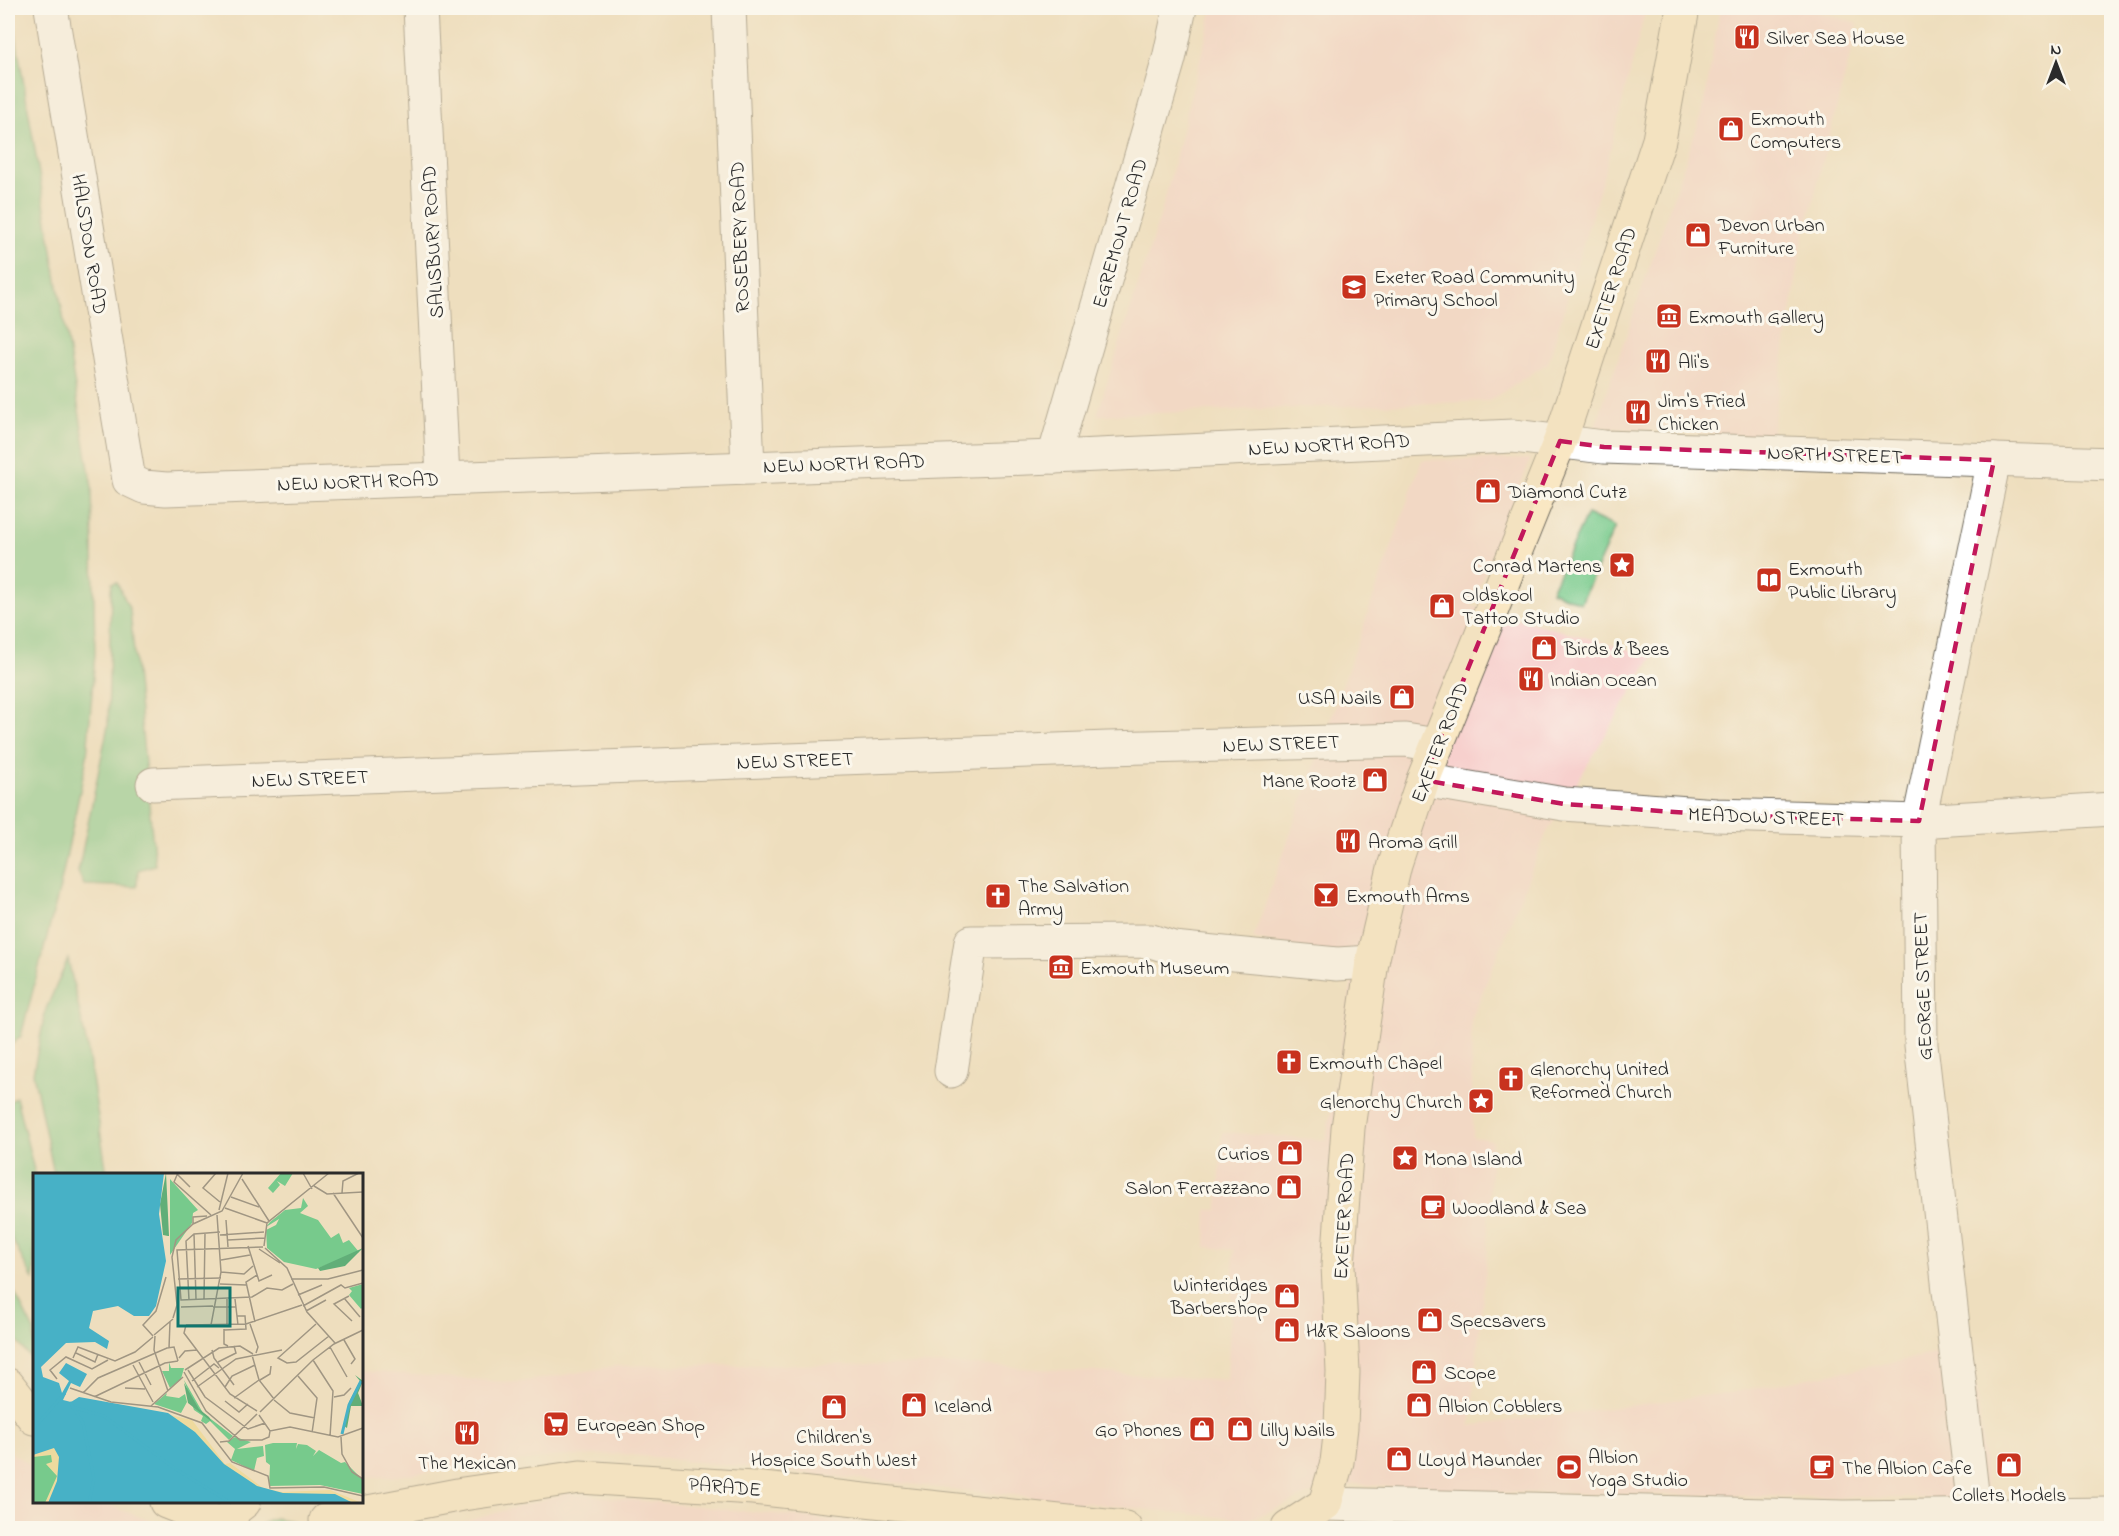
<svg xmlns="http://www.w3.org/2000/svg" width="2119" height="1536" font-family="'Indie Flower',sans-serif">
  <style>
    .built { fill: #f7d0cd }
    .green { fill: #77ca8c; stroke: #517a5c; stroke-width: 1.5 }
    .lines { fill: none; stroke-linecap: round; stroke-linejoin: round }
    .street-casing { stroke: #6f6a5e; stroke-width: 35 }
    .secondary-casing { stroke: #6f6a5e; stroke-width: 35 }
    .street { stroke: #fff; stroke-width: 33 }
    .secondary { stroke: #f9e7c3; stroke-width: 33 }
    .marked { fill: none; stroke: #c2185b; stroke-width: 4.5; stroke-dasharray: 12 8; stroke-linejoin: round }
    .labels { text-anchor: middle; stroke-width: 6; stroke-linejoin: round; paint-order: stroke }
    .poi-label { font-size: 20px; fill: #2b2b2b; stroke: #fbf7ec; text-anchor: start }
    .street-label { font-size: 20px; fill: #2b2b2b; stroke: #fbf7ec }
    .inset-river { fill: none; stroke: #47b1c6; stroke-width: 3 }
    .inset-road { fill: none; stroke: #a09683; stroke-width: 1.5 }
    .view { fill: #0f766e; fill-opacity: 0.15; stroke: #0f766e; stroke-width: 3 }
    .inset-edge { fill: none; stroke: #2b2b2b; stroke-width: 3 }
  </style>
  <rect width="100%" height="100%" fill="#fbf7ec"/>
  <filter id="ink" filterUnits="userSpaceOnUse"><feTurbulence type="fractalNoise" baseFrequency=".0167" numOctaves="2"/><feDisplacementMap in="SourceGraphic" scale="12" xChannelSelector="R" yChannelSelector="G"/><feConvolveMatrix kernelMatrix="1 2 1 2 8 2 1 2 1" color-interpolation-filters="sRGB"/></filter>
  <filter id="wash" filterUnits="userSpaceOnUse"><feTurbulence type="fractalNoise" baseFrequency=".008" numOctaves="4" result="noise"/><feDisplacementMap in="SourceGraphic" scale="24" xChannelSelector="R" yChannelSelector="G"/><feGaussianBlur stdDeviation="1.35" result="paint"/><feColorMatrix in="noise" values="0 0 0 0 0 0 0 0 0 0 0 0 0 0 0 0 0 1.4 0 .05"/><feComposite in="paint" operator="in"/></filter>
  <g filter="url(#wash)">
    <rect width="100%" height="100%" fill="#eedebe"/>
    <!-- built -->
    <g class="built">
      <polygon points="1213,8 1646,8 1604,174 1548,363 1489,401 1097,415 1162,210"/>
      <polygon points="1720,8 1802,8 1858,23 1802,244 1771,437 1595,427 1704,106"/>
      <polygon points="1531,459 1471,606 1653,656 1546,834 1471,1021 1473,1137 1492,1140 1487,1256 1470,1426 1734,1392 1972,1347 1988,1499 1466,1492 1355,1484 1308,1495 1248,1520 622,1454 553,1457 387,1477 362,1476 362,1371 517,1383 615,1366 959,1364 1227,1380 1234,1250 1206,1247 1207,1209 1218,1210 1222,1132 1326,1140 1356,958 1253,939 1422,460"/>
      <polygon points="8,1451 34,1467 34,1502 101,1502 168,1528 8,1528"/>
      <polygon points="567,1493 913,1528 442,1528"/>
      <polygon points="1360,1516 1826,1528 1320,1528"/>
    </g>
    <!-- green -->
    <g class="green">
      <polygon points="8,8 11,8 92,487 95,653 87,757 60,887 21,1036 8,1048"/>
      <polygon points="1587,514 1615,527 1581,603 1551,591"/>
      <polygon points="117,582 130,610 155,865 138,870 137,887 84,885 78,872 108,725 111,589 112,583"/>
      <polygon points="68,959 87,1046 107,1174 54,1174 33,1073 46,1009"/>
      <polygon points="16,1097 35,1174 34,1281 8,1232 8,1103"/>
      <polygon points="8,1280 34,1331 34,1362 8,1331"/>
      <polygon points="275,1518 291,1521 299,1528 257,1528 267,1520"/>
    </g>
  </g>
  <g filter="url(#ink)">
    <g class="lines">
      <defs>
        <g id="street">
          <polyline points="51,8 129,480 144,487 166,489 1054,457 1513,436 1604,447 2112,464"/>
          <polyline points="420,8 443,477"/>
          <polyline points="729,8 748,467"/>
          <polyline points="1054,457 1169,59 1180,8"/>
          <polyline points="1423,780 1564,804 1716,815 1919,821 2112,809"/>
          <polyline points="153,784 1108,748 1405,740 1437,745"/>
          <polyline points="951,1071 971,942 1151,941 1173,948 1337,964 1372,962"/>
          <polyline points="1325,1504 1844,1517 2112,1514"/>
          <polyline points="1975,1518 1921,1045 1919,821 1994,460"/>
        </g>
        <g id="secondary">
          <polyline points="8,1385 34,1418"/>
          <polyline points="166,1502 227,1526"/>
          <polyline points="326,1520 463,1494 580,1477 753,1488 1125,1528"/>
          <polyline points="226,1528 235,1509 244,1502"/>
          <polyline points="1288,1528 1325,1504 1337,1462 1341,1427 1343,1372 1338,1265 1348,1128 1372,962 1395,864 1423,780 1560,441 1659,140 1683,8"/>
        </g>
      </defs>
      <!-- street casing -->
      <use href="#street" class="street-casing"/>
      <!-- secondary casing -->
      <use href="#secondary" class="secondary-casing"/>
      <!-- street -->
      <use href="#street" class="street"/>
      <!-- secondary -->
      <use href="#secondary" class="secondary"/>
    </g>
  </g>
  <!-- marked area -->
  <path d="M0 0H2119V1536H0ZM1560,441L1604,447L1994,460L1919,821L1716,815L1564,804L1423,780Z" fill="#eedebe" fill-opacity=".55" fill-rule="evenodd"/>
  <path class="marked" d="M1560,441L1604,447L1994,460L1919,821L1716,815L1564,804L1423,780Z"/>
  <!-- icons -->
  <defs>
    <symbol id="restaurant-square" viewBox="-11 -11 22 22"><rect x="-9" y="-9" width="18" height="18" rx="4" fill="#c8321e" stroke="#fbf7ec"/><path d="M-5-6h1v4h1v-4h1v4h1v-4h1v5L-1.5 .5V6h-2V.5L-5-1ZM5-6V6H3V1.5H1.5Q1.5-4 5-6Z" fill="#fff"/></symbol>
    <symbol id="shop-square" viewBox="-11 -11 22 22"><rect x="-9" y="-9" width="18" height="18" rx="4" fill="#c8321e" stroke="#fbf7ec"/><path d="M-5-2.5h2.3a2.7 3.5 0 0 1 5.4 0H5L5.5 6h-11ZM-1.5-2.5h3a1.5 2.3 0 0 0-3 0Z" fill="#fff"/></symbol>
    <symbol id="school-square" viewBox="-11 -11 22 22"><rect x="-9" y="-9" width="18" height="18" rx="4" fill="#c8321e" stroke="#fbf7ec"/><path d="M0-5L7-2L0 1L-7-2ZM-4 1L0 2.5L4 1V4Q0 6-4 4Z" fill="#fff"/></symbol>
    <symbol id="museum-square" viewBox="-11 -11 22 22"><rect x="-9" y="-9" width="18" height="18" rx="4" fill="#c8321e" stroke="#fbf7ec"/><path d="M0-6L6-3V-2H-6V-3ZM-5-1h2V3h-2ZM-1-1h2V3h-2ZM3-1h2V3H3ZM-6 4H6V6H-6Z" fill="#fff"/></symbol>
    <symbol id="sight-square" viewBox="-11 -11 22 22"><rect x="-9" y="-9" width="18" height="18" rx="4" fill="#c8321e" stroke="#fbf7ec"/><path d="M0-6L1.8-2.2L6-1.7L2.9 1.2L3.7 5.4L0 3.3L-3.7 5.4L-2.9 1.2L-6-1.7L-1.8-2.2Z" fill="#fff"/></symbol>
    <symbol id="library-square" viewBox="-11 -11 22 22"><rect x="-9" y="-9" width="18" height="18" rx="4" fill="#c8321e" stroke="#fbf7ec"/><path d="M-6-4Q-3-5.5-.7-3.5V5Q-3 3-6 4ZM6-4Q3-5.5 .7-3.5V5Q3 3 6 4Z" fill="#fff"/></symbol>
    <symbol id="bar-square" viewBox="-11 -11 22 22"><rect x="-9" y="-9" width="18" height="18" rx="4" fill="#c8321e" stroke="#fbf7ec"/><path d="M-6-5H6L.8 .8V4.5H3.5V6h-7V4.5H-.8V.8Z" fill="#fff"/></symbol>
    <symbol id="church-square" viewBox="-11 -11 22 22"><rect x="-9" y="-9" width="18" height="18" rx="4" fill="#c8321e" stroke="#fbf7ec"/><path d="M-1.2-6h2.4v3.5h3.3v2.4h-3.3V6h-2.4V-.1h-3.3v-2.4h3.3Z" fill="#fff"/></symbol>
    <symbol id="cafe-square" viewBox="-11 -11 22 22"><rect x="-9" y="-9" width="18" height="18" rx="4" fill="#c8321e" stroke="#fbf7ec"/><path d="M-5.5-4.5H6V0H3Q3 3.5 0 3.5H-2.5Q-5.5 3.5-5.5 0ZM3-3.2v2h1.7v-2ZM-6 4.5H4V6H-6Z" fill="#fff"/></symbol>
    <symbol id="supermarket-square" viewBox="-11 -11 22 22"><rect x="-9" y="-9" width="18" height="18" rx="4" fill="#c8321e" stroke="#fbf7ec"/><path d="M-6-5.5h2.5l.6 2H6L4.5 2H-2.5L-4.4-4H-6ZM-1.5 3.2a1.3 1.3 0 1 0 .1 0ZM3 3.2a1.3 1.3 0 1 0 .1 0Z" fill="#fff"/></symbol>
    <symbol id="stadium-square" viewBox="-11 -11 22 22"><rect x="-9" y="-9" width="18" height="18" rx="4" fill="#c8321e" stroke="#fbf7ec"/><path d="M0-5a6.5 5 0 1 0 0 10a6.5 5 0 1 0 0-10ZM-3.5-1.8h7v3.6h-7Z" fill="#fff"/></symbol>
  </defs>
  <g fill-rule="evenodd">
    <use href="#restaurant-square" x="1732" y="22" width="30" height="30"/>
    <use href="#shop-square" x="1716" y="114" width="30" height="30"/>
    <use href="#shop-square" x="1683" y="220" width="30" height="30"/>
    <use href="#school-square" x="1339" y="272" width="30" height="30"/>
    <use href="#museum-square" x="1654" y="301" width="30" height="30"/>
    <use href="#restaurant-square" x="1643" y="346" width="30" height="30"/>
    <use href="#restaurant-square" x="1623" y="397" width="30" height="30"/>
    <use href="#shop-square" x="1473" y="476" width="30" height="30"/>
    <use href="#sight-square" x="1607" y="550" width="30" height="30"/>
    <use href="#library-square" x="1754" y="565" width="30" height="30"/>
    <use href="#shop-square" x="1427" y="591" width="30" height="30"/>
    <use href="#shop-square" x="1529" y="633" width="30" height="30"/>
    <use href="#restaurant-square" x="1516" y="664" width="30" height="30"/>
    <use href="#shop-square" x="1387" y="682" width="30" height="30"/>
    <use href="#shop-square" x="1360" y="765" width="30" height="30"/>
    <use href="#restaurant-square" x="1333" y="826" width="30" height="30"/>
    <use href="#bar-square" x="1311" y="880" width="30" height="30"/>
    <use href="#church-square" x="983" y="881" width="30" height="30"/>
    <use href="#museum-square" x="1046" y="952" width="30" height="30"/>
    <use href="#church-square" x="1274" y="1047" width="30" height="30"/>
    <use href="#church-square" x="1496" y="1064" width="30" height="30"/>
    <use href="#sight-square" x="1466" y="1086" width="30" height="30"/>
    <use href="#shop-square" x="1275" y="1138" width="30" height="30"/>
    <use href="#sight-square" x="1390" y="1143" width="30" height="30"/>
    <use href="#shop-square" x="1274" y="1172" width="30" height="30"/>
    <use href="#cafe-square" x="1418" y="1192" width="30" height="30"/>
    <use href="#shop-square" x="1272" y="1281" width="30" height="30"/>
    <use href="#shop-square" x="1415" y="1305" width="30" height="30"/>
    <use href="#shop-square" x="1272" y="1315" width="30" height="30"/>
    <use href="#shop-square" x="1409" y="1357" width="30" height="30"/>
    <use href="#shop-square" x="899" y="1390" width="30" height="30"/>
    <use href="#shop-square" x="1404" y="1390" width="30" height="30"/>
    <use href="#shop-square" x="819" y="1392" width="30" height="30"/>
    <use href="#supermarket-square" x="541" y="1409" width="30" height="30"/>
    <use href="#shop-square" x="1187" y="1414" width="30" height="30"/>
    <use href="#shop-square" x="1225" y="1414" width="30" height="30"/>
    <use href="#restaurant-square" x="452" y="1418" width="30" height="30"/>
    <use href="#shop-square" x="1384" y="1444" width="30" height="30"/>
    <use href="#shop-square" x="1994" y="1450" width="30" height="30"/>
    <use href="#stadium-square" x="1554" y="1452" width="30" height="30"/>
    <use href="#cafe-square" x="1807" y="1452" width="30" height="30"/>
  </g>
  <g class="labels">
    <!-- poi labels -->
    <g class="poi-label">
      <text x="1766" y="44">Silver Sea House</text>
      <text x="1750" y="125">Exmouth<tspan x="1750" dy="23">Computers</tspan></text>
      <text x="1718" y="231">Devon Urban<tspan x="1718" dy="23">Furniture</tspan></text>
      <text x="1374" y="283">Exeter Road Community<tspan x="1374" dy="23">Primary School</tspan></text>
      <text x="1688" y="323">Exmouth Gallery</text>
      <text x="1678" y="368">Ali's</text>
      <text x="1658" y="407">Jim's Fried<tspan x="1658" dy="23">Chicken</tspan></text>
      <text x="1508" y="498">Diamond Cutz</text>
      <text x="1602" y="572" text-anchor="end">Conrad Martens</text>
      <text x="1788" y="575">Exmouth<tspan x="1788" dy="23">Public Library</tspan></text>
      <text x="1462" y="601">Oldskool<tspan x="1462" dy="23">Tattoo Studio</tspan></text>
      <text x="1564" y="655">Birds &amp; Bees</text>
      <text x="1550" y="686">Indian Ocean</text>
      <text x="1382" y="704" text-anchor="end">USA Nails</text>
      <text x="1356" y="787" text-anchor="end">Mane Rootz</text>
      <text x="1368" y="848">Aroma Grill</text>
      <text x="1018" y="892">The Salvation<tspan x="1018" dy="23">Army</tspan></text>
      <text x="1346" y="902">Exmouth Arms</text>
      <text x="1080" y="974">Exmouth Museum</text>
      <text x="1308" y="1069">Exmouth Chapel</text>
      <text x="1530" y="1075">Glenorchy United<tspan x="1530" dy="23">Reformed Church</tspan></text>
      <text x="1462" y="1108" text-anchor="end">Glenorchy Church</text>
      <text x="1270" y="1160" text-anchor="end">Curios</text>
      <text x="1424" y="1165">Mona Island</text>
      <text x="1270" y="1194" text-anchor="end">Salon Ferrazzano</text>
      <text x="1452" y="1214">Woodland &amp; Sea</text>
      <text x="1268" y="1291" text-anchor="end">Winteridges<tspan x="1268" dy="23">Barbershop</tspan></text>
      <text x="1450" y="1327">Specsavers</text>
      <text x="1306" y="1337">H&amp;R Saloons</text>
      <text x="1444" y="1379">Scope</text>
      <text x="934" y="1412">Iceland</text>
      <text x="1438" y="1412">Albion Cobblers</text>
      <text x="576" y="1431">European Shop</text>
      <text x="1182" y="1436" text-anchor="end">Go Phones</text>
      <text x="1260" y="1436">Lilly Nails</text>
      <text x="834" y="1443" text-anchor="middle">Children's<tspan x="834" dy="23">Hospice South West</tspan></text>
      <text x="1588" y="1463">Albion<tspan x="1588" dy="23">Yoga Studio</tspan></text>
      <text x="1418" y="1466">LLoyd Maunder</text>
      <text x="467" y="1469" text-anchor="middle">The Mexican</text>
      <text x="1842" y="1474">The Albion Cafe</text>
      <text x="2009" y="1501" text-anchor="middle">Collets Models</text>
    </g>
    <!-- street labels -->
    <g class="street-label">
      <text transform="translate(1119 233) rotate(-74)" y="7">EGREMONT ROAD</text>
      <text transform="translate(739 237) rotate(-92)" y="7">ROSEBERY ROAD</text>
      <text transform="translate(432 242) rotate(-93)" y="7">SALISBURY ROAD</text>
      <text transform="translate(90 244) rotate(81)" y="7">HALSDON ROAD</text>
      <text transform="translate(1610 288) rotate(-72)" y="7">EXETER ROAD</text>
      <text transform="translate(1329 444) rotate(-3)" y="7">NEW NORTH ROAD</text>
      <text transform="translate(1835 454) rotate(2)" y="7">NORTH STREET</text>
      <text transform="translate(844 463) rotate(-2)" y="7">NEW NORTH ROAD</text>
      <text transform="translate(358 481) rotate(-2)" y="7">NEW NORTH ROAD</text>
      <text transform="translate(1439 742) rotate(-69)" y="7">EXETER ROAD</text>
      <text transform="translate(1281 743) rotate(-2)" y="7">NEW STREET</text>
      <text transform="translate(795 760) rotate(-2)" y="7">NEW STREET</text>
      <text transform="translate(310 778) rotate(-2)" y="7">NEW STREET</text>
      <text transform="translate(1766 816) rotate(2)" y="7">MEADOW STREET</text>
      <text transform="translate(1922 986) rotate(-92)" y="7">GEORGE STREET</text>
      <text transform="translate(1343 1216) rotate(-87)" y="7">EXETER ROAD</text>
      <text transform="translate(725 1486) rotate(5)" y="7">PARADE</text>
    </g>
  </g>
  <!-- overview -->
  <g transform="translate(33 1173)">
    <rect width="330" height="330" fill="#eedebe"/>
    <path d="M248,0H260L252,13L244,8L247,12L240,20L235,15ZM137,6L165,37L160,40L159,50L137,82ZM270,25L275,33L267,40L285,47L298,65L306,60L310,70L316,67L326,79L283,96L251,89L234,75L233,57L243,52L246,46L233,54L237,49L252,37L268,35ZM330,111V134L328,136L316,122L319,118L316,115ZM136,189L138,195H151L148,206L137,215L129,198H136ZM151,207L170,240L200,263L196,267L177,248L173,251L168,248L170,243L161,237ZM134,220L133,223L146,225L152,221L154,229L148,240L121,231ZM202,264L218,269L204,276L230,273L231,283L224,285L221,298L198,287L202,276L194,269ZM240,270H264L263,276L265,271L274,272L283,278L280,283L286,277L308,290L312,289L330,307V321L287,312L236,313L237,292L233,289L232,272ZM21,276L41,330H0V278Z" fill="#77ca8c"/>
    <path d="M133,0L136,63H135L130,62L127,31ZM330,75L312,93L287,98L285,95ZM322,202L330,208L325,220L330,233H318L314,255L311,253L316,229L327,208ZM151,210L166,236L176,244L179,249L155,230Z" fill="#61ae78"/>
    <path d="M101,234L159,247L192,291L197,290L230,315L249,319L297,317L329,330H231ZM27,266L30,330H12L24,303L13,291L19,289L18,282L0,284V279Z" fill="#eeda9e"/>
    <path d="M0,0H131L126,41L133,88L123,133L116,143H101L85,133L60,138L56,155L76,168L74,176L62,169L33,170L8,194L10,204L26,210L29,220L36,208L26,200L33,190L54,201L47,214L38,210L30,227L38,229L46,224L135,240L162,259L191,291L224,313L250,320L302,321L320,330H15L24,308L26,284L21,275L0,282Z" fill="#47b1c6"/>
    <path class="inset-river" d="M37,229L50,250L61,306L56,330M39,234L71,243L141,295L198,330M0,256L32,220M309,261L316,232L328,208"/>
    <path class="inset-road" d="M143,0L157,14M183,0L170,15L187,29M270,0L279,16M144,2L141,9L178,42M209,6L236,48M281,13L294,21L330,19M300,20L330,65M309,20L310,8L326,0M198,24L226,34M192,35L234,50M186,37L195,0M193,47L195,74M160,51V44L174,43M161,61L163,126M187,62L231,59M195,67L232,65M215,73L226,108L239,102M231,73L234,50L296,0M230,74L144,77L148,127L219,124L234,115L249,117L260,111M232,75L254,95L274,139L302,170M226,76L247,90M188,87L217,82M188,99L211,101L220,93M145,106L188,105M258,106H295L330,97M187,111L213,112M265,122L289,112M316,123L301,131L319,148M311,125L327,144M171,126L172,60M202,126L205,152M156,127L153,68L161,61L187,59M270,133L308,112L312,115L330,110M148,134L180,133M180,134H203M273,138L293,127M140,145L144,132L139,84L143,67L160,51L189,38L210,0M222,149L213,109L224,102M217,151L225,174L223,180M283,151L245,185L254,190L263,189L296,163M153,152L213,151L269,132M153,152L151,160L197,221L224,238M178,152L188,99L184,42M194,152V126M191,156V171L195,173M191,157L213,156L212,143H204M121,162L140,146M120,163L110,152L123,138L133,104M122,163L121,177L135,218M311,167L322,186L318,191M297,174L314,204M136,175L137,149M179,177L181,185L201,212M43,180L62,189L65,181M219,182L226,207L241,226M40,185L45,174L82,188L102,179L120,164M146,185L152,178L164,177M280,187L300,218L297,263M106,189L118,212M185,189L203,180L201,173M100,192L120,229M152,197L186,175L207,173L220,181M155,197L172,224L215,256L232,250M151,199L173,238L207,267H229L236,264L237,258M265,203L284,225L279,260M24,206L17,197L33,184L59,196L75,187M227,207L237,201L238,193M159,208L181,191L186,195M164,214L203,186L249,177M192,214L199,203L222,192M37,215L78,229L125,234L169,250L199,289L235,303L237,315L291,314L330,323M92,215L112,216M50,220L65,205L134,175L141,174L145,188M61,224L132,190L145,188M301,224L311,222L318,215M201,225L226,207M241,227L257,240L282,245M192,228L206,239L215,231M118,233L150,204M227,239L280,187L301,171L330,157M226,242L237,258L257,254L305,264L330,255M308,264L309,281L319,299L330,306M187,269L196,268L224,241"/>
    <path class="view" d="M145,115H197V153H145Z"/>
    <rect width="330" height="330" class="inset-edge"/>
  </g>
  <!-- margin -->
  <rect width="2119" height="1536" fill="none" stroke="#fbf7ec" stroke-width="30"/>
  <!-- north arrow -->
  <g transform="translate(2056 63)" stroke="#fbf7ec" stroke-width="4.5" paint-order="stroke">
  <path d="M0-4.5L10 22L0 15L-10 22Z" fill="#2b2b2b"/>
  <text y="-9" font-size="16" font-weight="bold" text-anchor="middle" fill="#2b2b2b">N</text>
  </g>
</svg>
